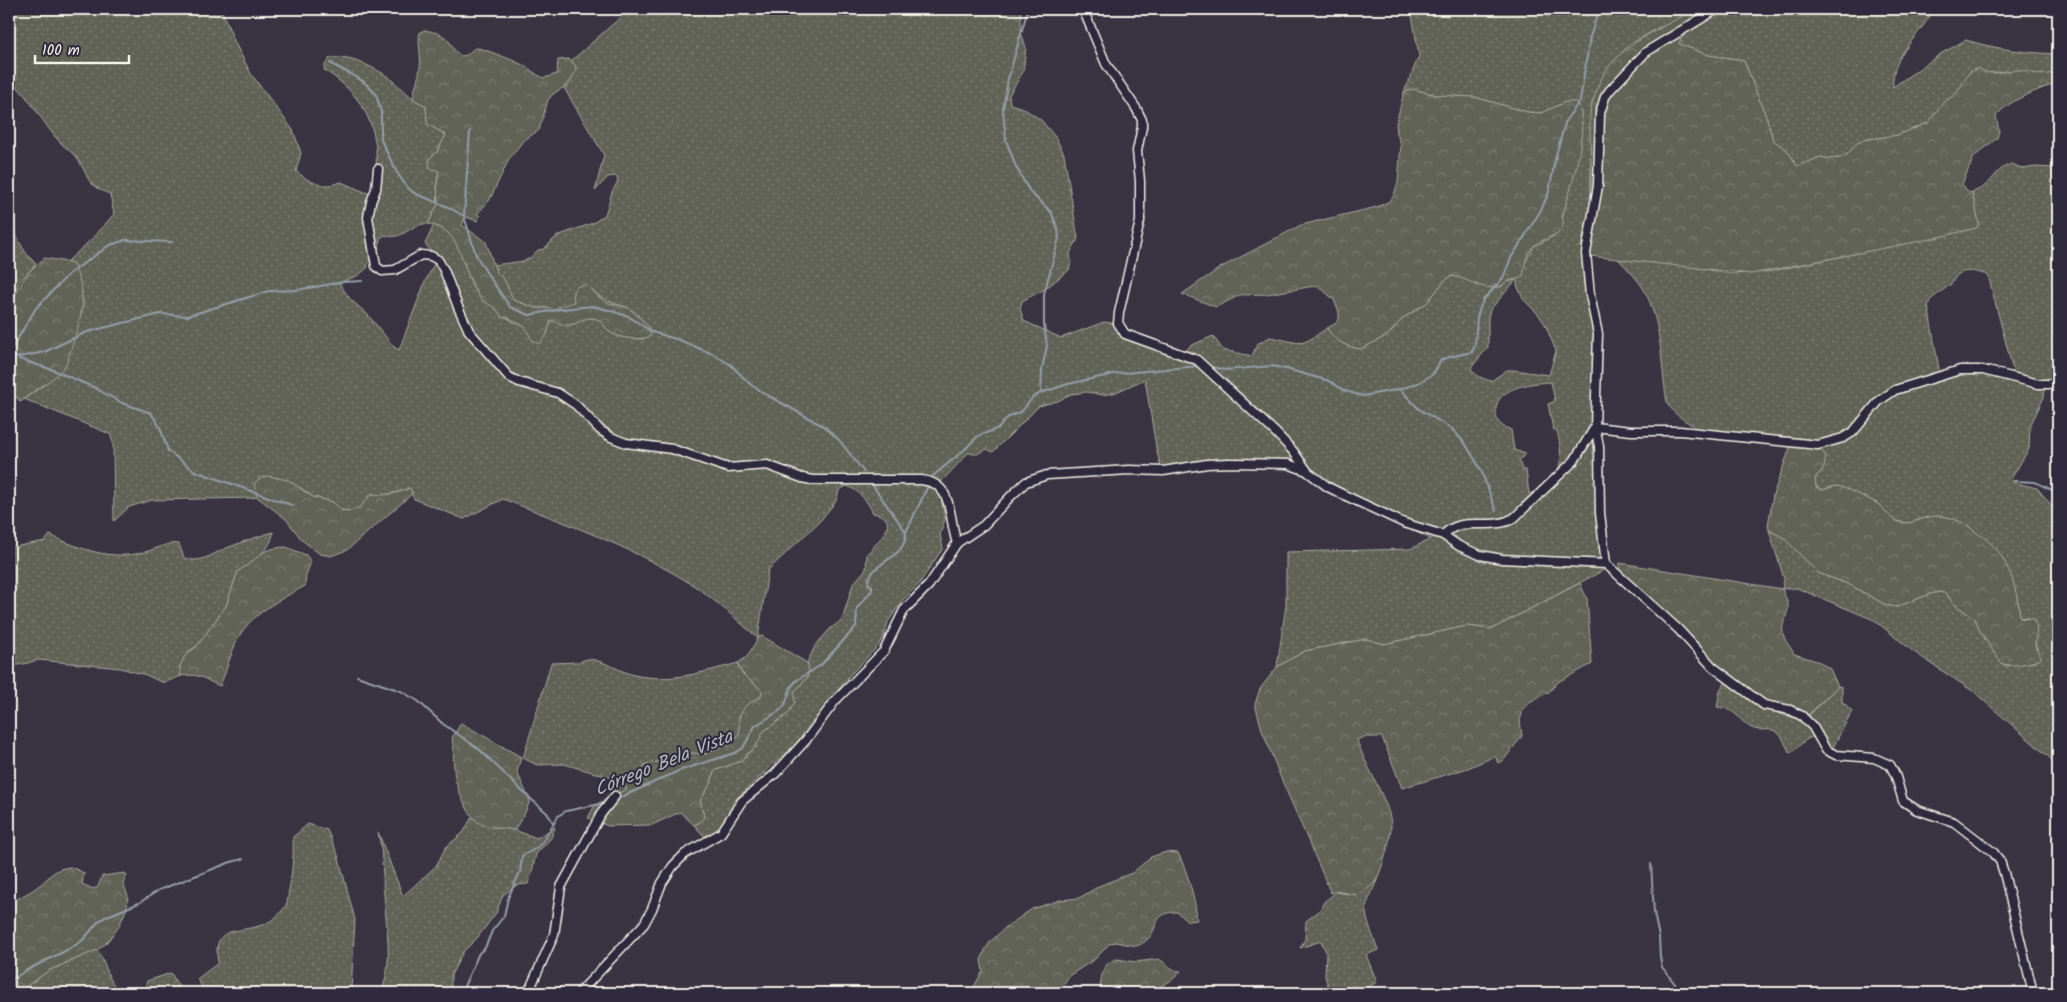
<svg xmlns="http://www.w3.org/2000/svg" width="2067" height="1002" font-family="Kalam,sans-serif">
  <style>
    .grass { fill: url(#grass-dots); stroke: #aaaaa0; fill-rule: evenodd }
    .forest { fill: url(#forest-crowns); stroke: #aaaaa0 }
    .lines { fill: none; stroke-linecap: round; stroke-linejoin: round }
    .stream { stroke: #959eaa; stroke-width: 2 }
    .minor-casing { stroke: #f4f1e8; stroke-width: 11 }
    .minor { stroke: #2f2a3d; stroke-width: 8 }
    .labels { text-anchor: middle; stroke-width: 4; stroke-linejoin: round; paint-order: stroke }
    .water-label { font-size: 19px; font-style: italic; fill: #b4b9be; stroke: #2f2a3d }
  </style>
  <defs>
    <pattern id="grass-dots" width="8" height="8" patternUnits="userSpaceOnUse" patternTransform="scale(1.25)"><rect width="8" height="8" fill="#616457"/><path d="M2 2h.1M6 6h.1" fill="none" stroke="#787b6f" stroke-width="1.8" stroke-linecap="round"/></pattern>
    <pattern id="forest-crowns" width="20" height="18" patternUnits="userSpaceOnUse" patternTransform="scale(1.25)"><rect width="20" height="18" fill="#616457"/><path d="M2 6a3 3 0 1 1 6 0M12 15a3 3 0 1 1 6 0" fill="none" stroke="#787b6f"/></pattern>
  </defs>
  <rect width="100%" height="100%" fill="#3a3342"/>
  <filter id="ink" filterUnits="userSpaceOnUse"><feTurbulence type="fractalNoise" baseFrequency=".02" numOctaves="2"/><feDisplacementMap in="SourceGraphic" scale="10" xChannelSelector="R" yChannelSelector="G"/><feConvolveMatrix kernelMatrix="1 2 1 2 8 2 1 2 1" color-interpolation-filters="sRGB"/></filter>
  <g filter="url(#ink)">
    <!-- grass -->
    <g class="grass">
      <path d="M9,9H221L235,43L251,74L293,130L301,153L296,171C310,183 323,189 341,182L372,195C384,142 372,100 324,70L325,65L330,58C349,56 373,66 388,77C401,87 411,99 426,106L428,124L446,135L437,152L429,159L439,171L437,182L438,204L428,224C411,222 403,242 385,235L380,238C380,250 374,255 367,265L368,267L359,275L339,283L350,299L368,315L394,347L399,350L425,282L437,258L425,244L434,225L445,230L456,241L473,288L482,300L492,304L501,315L525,327L547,334L551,320C557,321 562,326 569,325C577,324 584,317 592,318C603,319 603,326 610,332C618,338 635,339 644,339L649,327C643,321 636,311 628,308C613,302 603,302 592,289L575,297L574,302L554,312L550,308H536L513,300L505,281L496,271L494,265L524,261L530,258L538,250L544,249L557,236L593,223L605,215L612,192L618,181L616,176L608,177L595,191L604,155L564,88L569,84L575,65L571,61L630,9H1021V32L1026,48L1023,72L1009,95L1010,104L1023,108L1041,120L1056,138L1064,154L1078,239L1070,253L1071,262L1069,270L1045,289L1022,301L1020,309L1024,321L1061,338L1104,322L1117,324L1138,340L1184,352L1190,346L1213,336L1223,350L1252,356L1257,344L1270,337C1304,343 1297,349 1327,328C1335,341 1346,347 1361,349L1388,335L1403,318L1427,303L1444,281L1451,276L1466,278L1475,285L1501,287L1506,282L1516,280L1490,310L1488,317V347L1471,368C1474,375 1483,379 1491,381L1507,370H1514L1549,375L1556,351L1545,324L1538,314L1523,299L1517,285V280L1524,270L1525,263L1534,246L1558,234C1569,189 1584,153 1579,105L1566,102L1541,113L1527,112L1474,97L1436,95L1413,89L1404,92L1419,56L1411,9H1695L1673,22L1656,29L1629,45L1611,65L1591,139V205L1581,245L1597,352L1592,405L1608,561L1620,570L1619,578L1604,570L1492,629L1467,626L1384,644L1366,639L1305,651L1277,667L1286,605V552L1410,549L1431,539L1322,489L1294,460L1161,468L1156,447L1145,379L1114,393L1102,395L1087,392L1071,394L1058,401L1039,406L993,452L987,449L977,454L968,453L943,480L939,486L945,519L940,535L943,548L919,584L902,601L888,622L884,636L878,646L849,676L794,746L736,799L716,833L709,837H705L694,825L700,822L704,817L700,801L711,783L714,771L743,760L747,754L755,748L764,731L788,714L794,692L803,683L809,670L807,663L815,646L830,629L842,620L853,584L866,569L867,554C877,542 904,519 873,513C867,501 860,491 847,486L839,490L836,501L820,521L768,570L758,638C738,621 718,602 696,587C637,549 568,524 503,499L464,519L414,499L409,488C396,493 386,496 371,494L360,508L350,511L341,510L333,502L313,497L301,488L255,489L257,497L252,498L152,500L129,507L114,521L113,442L110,434L24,399L45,384L66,364L84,304L72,264L67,262L95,236L114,214L110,194C83,185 90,174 75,156C70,150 63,146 58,140C44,125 25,89 9,81ZM1551,382L1555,401L1548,404L1553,429L1557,431C1565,462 1561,482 1529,494L1526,470H1522L1519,460L1526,454L1514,450L1511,430C1502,426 1497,424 1496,414C1493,387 1531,383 1551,382Z"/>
      <path d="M1723,9H1934C1921,35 1890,56 1893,87L1942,53L1966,40C1995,49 2028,53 2058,54V71L2046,76L2016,70L1989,73L1973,69L1969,73L1956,95L1944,102L1928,123L1898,135L1878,139L1871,138L1857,143L1848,154L1840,158L1829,159L1821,157L1797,167L1788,151L1773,140L1767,119L1744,61L1737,59L1708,55L1679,44C1682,30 1712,19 1723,9Z"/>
      <path d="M2012,164L2024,169L2034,167L2058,168V383L2045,388L2044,397L2030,426L2029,449L2011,479L2015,483L2037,488L2053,507L2058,510V765L1974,692L1914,652L1874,620L1797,588L1782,589L1784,579L1769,530L1784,538L1818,573L1848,584L1886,605L1896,607L1930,594L1939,592L1946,593L1953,603L1975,619L1981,632L2001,663L2005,666L2036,662L2041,658L2035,644L2036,640L2027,617L2020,618L2019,606L2011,579L2003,560L1968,525L1927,517L1910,523L1900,522L1891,519L1877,503L1843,488L1836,486L1823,490L1816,487L1815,478L1824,468L1819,447L1704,433C1691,423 1675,418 1667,402C1660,363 1663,323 1643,288C1636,277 1626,267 1617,258L1683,265L1732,274L1767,272L1976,228L1979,224L1972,192C1994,186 1994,168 2012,164ZM1972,271L1988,275L2014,374L1950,372L1940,375L1928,306L1930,300L1951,284L1957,275L1962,272Z"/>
      <path d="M10,216C15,235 22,251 36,264L19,282L9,310Z"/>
      <path d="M273,532C273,548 252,564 238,571L226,606L197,646L189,651L180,667L181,676L166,682H161L146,675L120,668L39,660C31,661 25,665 17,665L9,676V545L14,547L45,541L50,535C80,549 111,561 145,552C157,549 166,542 179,544L184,558C203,565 215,551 232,546C245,541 259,536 273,532Z"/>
      <path d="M587,659C601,659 619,671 634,675C669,683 705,672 738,663C741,679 754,680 762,691L761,697L739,720C743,739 731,744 716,749C712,750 709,754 706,754C699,755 693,753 686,754C678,756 671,760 663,761C653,763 651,762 641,768L639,775L620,780L627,789L608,799C613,792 615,787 612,779L609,777L564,764L537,765L523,758L551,663L579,662Z"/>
      <path d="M1727,680L1768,708L1787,716L1807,717L1838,686L1842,687V701L1852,711L1829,755L1812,737C1799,742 1799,749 1790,753C1786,747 1784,738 1778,733C1770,726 1761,733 1752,728C1738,721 1738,709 1717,707L1720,691Z"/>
      <path d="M472,817L483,825L514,830L537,838L555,827L551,838L536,854L532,872L528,884L517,885L503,895L496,913L477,938L463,952L451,975V993H381C393,964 387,935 385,905C382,881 384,857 378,832L403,896L436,866L446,847L463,833Z"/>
      <path d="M308,824L327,830L338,855L355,920L351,990L348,993H206L197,979L218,963C210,914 252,942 279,914C281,911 285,908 286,905C288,901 288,894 289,890C292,872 294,855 293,837Z"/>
      <path d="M1378,877C1376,884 1367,902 1366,907C1365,921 1374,937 1378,950L1366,955L1377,982L1365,989L1354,986L1331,993L1325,977L1326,952L1321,941L1300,948L1305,939L1306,921L1319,911L1324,902L1336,892L1347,894L1376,882Z"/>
      <path d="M97,950C108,964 106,982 122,993H16L50,970Z"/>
      <polygon points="171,973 182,993 143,993 147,981"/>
    </g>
    <!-- forest -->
    <g class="forest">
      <path d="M1695,9H1723C1712,19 1681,30 1679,44L1708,55L1737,59L1744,61L1767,119L1773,140L1788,151L1797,166L1821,157L1829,159L1840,158L1848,154L1857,143L1863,140L1898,135L1928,123L1944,102L1956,94L1969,73L1979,68C1989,78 2004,70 2016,70C2036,70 2035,80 2058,71V82C2038,91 2011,98 1996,116L1999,131L1997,138L1974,157L1962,184L1969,193L1972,192L1979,224L1976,228L1931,239L1751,274L1590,256L1582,253C1581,242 1585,234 1587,223C1590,211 1591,199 1591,186C1592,162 1589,137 1590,114C1590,107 1593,101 1595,95C1608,47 1656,32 1695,9Z"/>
      <path d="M425,30C435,32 445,34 451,44C454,50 455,52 461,56L467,55C470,52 472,49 476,48C480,47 515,61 521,64C530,68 535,75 544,78L557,74L558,60L569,59L575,65L576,70L569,84L553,94L548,100L539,130L523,141L509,159L489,201L477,214L480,216L477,221L466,217L462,225L486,242L496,271L505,281L513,300L536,308H550L554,312L558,307L574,302L573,291L578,286L586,285L599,297L608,303L629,308L649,327L651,336C641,341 619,339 610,332C603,326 603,319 592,318C584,317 578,324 570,325C563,326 557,322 551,320L547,334L539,344L532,340L525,327L507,317L502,318C497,306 491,307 482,300C480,298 477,293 476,290C460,267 463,229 428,224L438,204L437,182L439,171L430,168L429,159L437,152L446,135L427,124L426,106L413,99C414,88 419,78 420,68C422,56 417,44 420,32Z"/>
      <path d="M1413,89L1436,95L1474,97L1527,112L1541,113L1566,102H1577C1591,127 1571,189 1562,216C1570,237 1540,236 1531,249C1525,257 1525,267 1523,276C1518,280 1514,279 1508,281C1504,283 1502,286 1498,287C1480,291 1467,277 1451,276L1444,281L1427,303L1403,318L1388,335L1361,349C1347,347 1334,341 1327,328L1335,324L1339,319V312L1334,300L1323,290L1315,286L1267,294L1240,295L1216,307L1182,294L1220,268L1301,225L1377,207L1390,201L1394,195L1398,182L1401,145L1397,134L1396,124L1404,92Z"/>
      <path d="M45,258L72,263C89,293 82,316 72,346C70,351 69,359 66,364C56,381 34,388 21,402L9,390C9,341 0,289 45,258Z"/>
      <path d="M1791,445L1819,447L1826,456L1824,468L1815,478L1816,487L1823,490C1827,489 1833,486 1837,486C1844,487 1874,501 1879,505C1886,511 1890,519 1899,522C1913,526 1925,515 1939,516C1955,517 1966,524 1977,533C1981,536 1986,538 1989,542C2009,558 2018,593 2020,618L2033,619C2039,628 2036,633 2035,643C2035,648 2039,654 2042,658C2034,663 2009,668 2001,663L1981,633L1975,619L1953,603L1946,593L1939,592L1930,594L1896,607L1886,605L1848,584L1818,573L1784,538L1769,530L1768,526L1773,495Z"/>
      <path d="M268,476L288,480L313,497L333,502L341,510L350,511L360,508L371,494C386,496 396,494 410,488L412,494L347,550L331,556L320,554L312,548L302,540L286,519L257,497L254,484L260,478Z"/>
      <path d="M286,547L306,555L311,562L306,575L305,586C281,599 248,615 236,642C230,656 226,672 220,686C202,679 202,673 181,676L180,667L184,657L197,646L226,606L238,571C259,560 258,548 286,547Z"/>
      <path d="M1620,563L1782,589C1784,595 1789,602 1788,609C1787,617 1781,624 1783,633C1784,641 1791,647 1794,654L1820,662L1830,669L1838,686L1806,717C1800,717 1793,718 1787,716C1775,714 1764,705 1754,698C1703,664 1663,619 1619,578Z"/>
      <path d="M1580,583L1587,599L1592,664L1558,682L1549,692L1533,700L1523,709L1520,721L1522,736L1503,761L1498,763L1495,756L1468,768L1402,788L1382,737H1364L1357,740C1364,764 1391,804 1391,826C1391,837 1387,850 1384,860C1377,881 1377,884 1357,895L1335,891L1331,893L1280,776L1262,730L1255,704L1260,689L1277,667L1305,651L1366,639L1384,644L1467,626L1492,629Z"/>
      <path d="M762,636L807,663L809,670L807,678L794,692L795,702L788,714L764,731L755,748L747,754L743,760L714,771L711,783L700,801L704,817L700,822L694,825L680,812L652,825L608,826L588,818L595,805L627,789L620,779L639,775L645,764L663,761L689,753L706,754C715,746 729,749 737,738C742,731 738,726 739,719C741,707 751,701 761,697L762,691C754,680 741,679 738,663L747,657L758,638Z"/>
      <path d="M461,723L521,757L517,772L530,801L524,815L514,830C504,828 492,828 483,825C468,820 454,783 454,769C453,758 454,749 452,738Z"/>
      <path d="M1166,852L1178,853C1187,870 1196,901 1197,920L1188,921L1177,912C1147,912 1164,935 1137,946L1116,942L1109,944L1095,959L1070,975L1059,990L1032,992L1030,993H967L973,988L983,971L981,960L985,950L991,941L1006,927L1032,909L1060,900L1079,898L1101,885L1132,873L1151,857Z"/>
      <path d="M71,867L84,873L82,884L93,889L98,887L102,876L125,873L127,876L123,883L128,896L127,908L118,928L106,943L97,950L50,970L16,993H9V905C18,897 30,893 40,885C51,876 54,868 71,867Z"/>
      <path d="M1117,959L1136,962L1159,959C1166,963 1173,972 1181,971C1173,981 1159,989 1146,990C1134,991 1129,981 1121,993H1099C1102,979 1100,963 1117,959Z"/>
    </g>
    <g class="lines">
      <!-- stream -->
      <g class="stream">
        <polyline points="1028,9 1008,79 1003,109 1006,140 1016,167 1030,192 1051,212 1058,229 1059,238 1044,294 1044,325 1047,346 1042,369 1041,393"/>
        <polyline points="330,63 363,81 376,94 381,112 381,140 396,171 407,187 414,193 448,207 464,216"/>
        <polyline points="470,131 464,216 476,255 486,272 510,307 529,315 561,309 594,306 628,316 652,332 679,340 715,355 731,365 751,385 767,395 825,427 839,440 864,472"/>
        <polyline points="9,353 36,308 69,274 108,246 125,240 172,242"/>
        <polyline points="9,359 44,352 87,332 160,314 187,316 269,291 297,290 343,282 362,281"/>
        <polyline points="19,359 53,370 95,388 122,403 151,413 160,427 168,451 195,471 294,506"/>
        <polyline points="1208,366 1225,370 1272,366 1290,370 1329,381 1345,391 1363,396 1400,389 1418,383 1433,374 1441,360 1449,357 1472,352 1475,345 1477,317 1483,300 1503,278 1511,258 1541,210 1549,192 1556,155 1566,120 1580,101 1590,37 1599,9"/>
        <polyline points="1400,389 1419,409 1452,429 1465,443 1481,470 1496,511"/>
        <polyline points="933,476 964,450 978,436 999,428 1007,418 1022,411 1033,397 1041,393 1068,384 1114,374 1198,366"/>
        <polyline points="2014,481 2035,482 2052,490 2058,489"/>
        <polyline points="871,483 906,532"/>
        <polyline points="357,676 401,691 418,701 443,724 479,749 523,792 547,813 554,824"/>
        <path d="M617,799L681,770L735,753L743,748L755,726L779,711L785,705L791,687L797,680L821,665L853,630L856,626L857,608L872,590V586L868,584C869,561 907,560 906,532L928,486"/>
        <polyline points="1651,864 1654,913 1659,937 1660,957 1662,967 1682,993"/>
        <polyline points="9,982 25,971 71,948 83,940 98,922 105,917 139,903 159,890 231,862 243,859"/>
        <polyline points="461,993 479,953 485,948 492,931 504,916 508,898 520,872 522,856 538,847 544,840 558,816 566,811 605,803"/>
      </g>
      <defs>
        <g id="minor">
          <polyline points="1083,9 1106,64 1136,108 1142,120 1142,127 1137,151 1140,181 1140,221 1119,313 1118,323 1125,334 1197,360 1276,433 1293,451 1308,472 1328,487 1344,495 1404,523 1443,535 1459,546 1480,555 1502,559 1606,564 1678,629 1713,667 1764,705 1790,710 1802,716 1813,727 1826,750 1836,755 1874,758 1890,765 1895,774 1903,801 1917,810 1954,822 1993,852 2000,861 2004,873 2033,993"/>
          <path d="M378,169L376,189L371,202L368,217L376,266L382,271L395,270L421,255L431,256L438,260L444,270L458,307L469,331L509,377L519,382L558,393L576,405L600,430L611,437L626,443L672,449L728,468L767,465L802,478L812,480H921C955,483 948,519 957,543"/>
          <path d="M1443,535C1463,514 1490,532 1514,518L1574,461L1595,427L1631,431H1680L1818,445L1843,438L1853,432L1879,401L1895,390L1960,370H1983L2039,384H2058"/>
          <polyline points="1606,564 1600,513 1599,446 1595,427 1598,334 1590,295 1586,253 1598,186 1600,113 1605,97 1610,90 1646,52 1717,9"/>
          <polyline points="528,993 554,935 561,887 601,814 615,796"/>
          <polyline points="579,993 644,924 652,909 662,883 673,866 685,854 721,833 742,801 775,774 806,740 835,701 884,651 904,610 929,585 957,543 984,525 1010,497 1026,482 1047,475 1129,470 1163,471 1207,464 1229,463 1288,464 1307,471"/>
        </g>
      </defs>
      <!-- minor casing -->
      <use href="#minor" class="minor-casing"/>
      <!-- minor -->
      <use href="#minor" class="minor"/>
    </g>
  </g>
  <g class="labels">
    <!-- water labels -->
    <g class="water-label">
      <text transform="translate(663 762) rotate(-22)" y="7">Córrego Bela Vista</text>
    </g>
  </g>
  <!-- margin -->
  <rect width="2067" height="1002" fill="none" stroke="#2f2a3d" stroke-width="30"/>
  <rect x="15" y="15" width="2037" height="972" fill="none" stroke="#f4f1e8" stroke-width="2" filter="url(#ink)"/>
  <!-- scale -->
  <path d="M35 55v8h94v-8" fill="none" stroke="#f4f1e8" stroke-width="2.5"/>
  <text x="42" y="55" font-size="15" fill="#f4f1e8" stroke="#2f2a3d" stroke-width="4" paint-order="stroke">100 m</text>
</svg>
